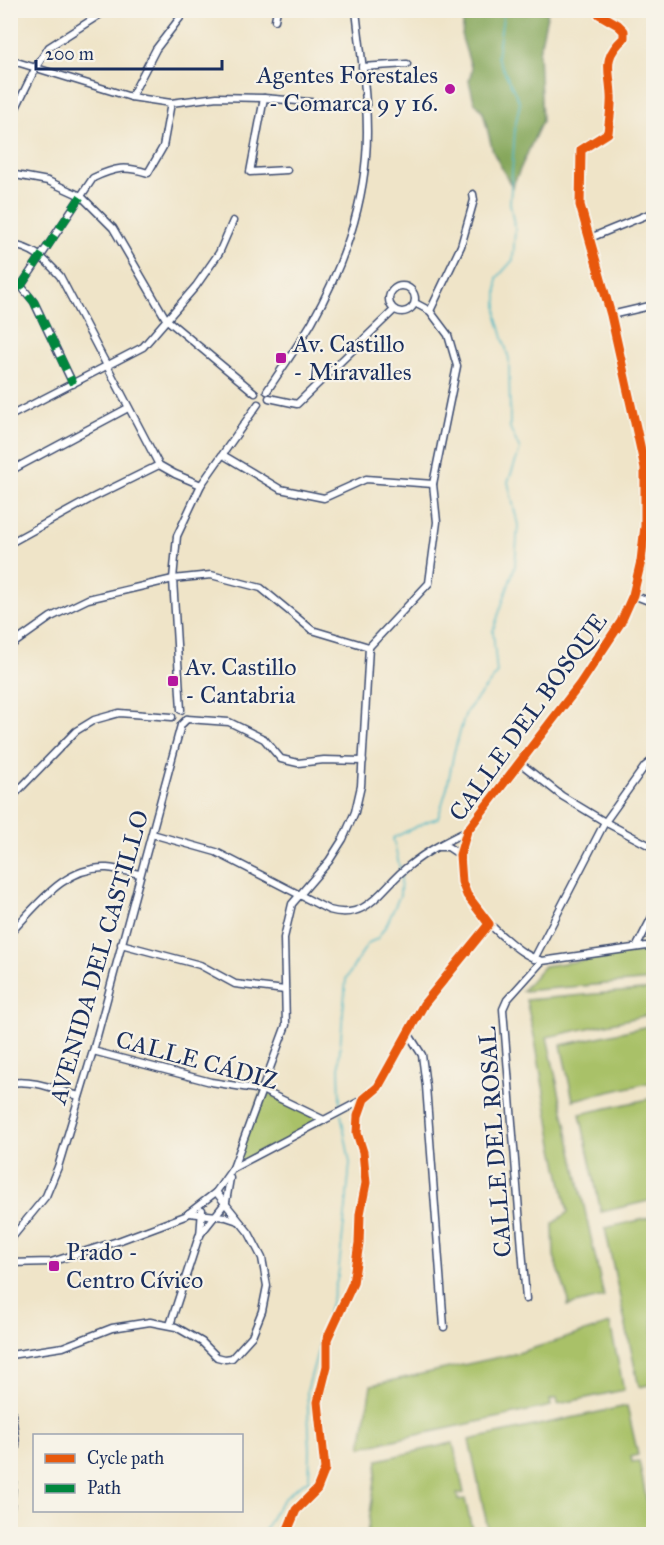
<svg xmlns="http://www.w3.org/2000/svg" width="664" height="1545" font-family="'IM FELL Great Primer',serif">
  <style>
    .green { fill: #a9c167; stroke: #627862; stroke-width: 1.5 }
    .forest { fill: #86a75c; stroke: #506b5d; stroke-width: 1.5 }
    .lines { fill: none; stroke-linecap: round; stroke-linejoin: round }
    .stream { stroke: #49b6c4; stroke-width: 1.5 }
    .street-casing { stroke: #3b4a6e; stroke-width: 9 }
    .street { stroke: #fff; stroke-width: 6 }
    .quiet { stroke: #00873e; stroke-width: 8; stroke-dasharray: 15 8; stroke-linecap: butt }
    .cycleway-casing { stroke: #f7f3e8; stroke-width: 13 }
    .cycleway { stroke: #e8590c; stroke-width: 9 }
    .poi-dot { fill: #b5179e; stroke: #f7f3e8; stroke-width: 2 }
    .labels { text-anchor: middle; stroke-width: 4.5; stroke-linejoin: round; paint-order: stroke }
    .poi-label { font-size: 24px; fill: #1b2f5e; stroke: #f7f3e8; text-anchor: start }
    .street-label { font-size: 24px; fill: #1b2f5e; stroke: #f7f3e8 }
  </style>
  <rect width="100%" height="100%" fill="#f7f3e8"/>
  <filter id="ink" filterUnits="userSpaceOnUse"><feTurbulence type="fractalNoise" baseFrequency=".0167" numOctaves="2"/><feDisplacementMap in="SourceGraphic" scale="12" xChannelSelector="R" yChannelSelector="G"/><feConvolveMatrix kernelMatrix="1 2 1 2 8 2 1 2 1" color-interpolation-filters="sRGB"/></filter>
  <filter id="wash" filterUnits="userSpaceOnUse"><feTurbulence type="fractalNoise" baseFrequency=".008" numOctaves="4" result="noise"/><feDisplacementMap in="SourceGraphic" scale="24" xChannelSelector="R" yChannelSelector="G"/><feGaussianBlur stdDeviation="1.35" result="paint"/><feColorMatrix in="noise" values="0 0 0 0 0 0 0 0 0 0 0 0 0 0 0 0 0 1.4 0 .05"/><feComposite in="paint" operator="in"/></filter>
  <g filter="url(#wash)">
    <rect width="100%" height="100%" fill="#efe4c8"/>
    <!-- green -->
    <g class="green">
      <polygon points="651,950 653,980 522,991 544,966"/>
      <polygon points="653,989 653,1014 547,1037 604,1297 567,1306 569,1301 554,1256 553,1224 568,1212 553,1144 535,1040 526,1000"/>
      <polygon points="653,1025 653,1082 573,1100 561,1045"/>
      <polygon points="262,1090 324,1120 233,1168"/>
      <polygon points="653,1098 653,1200 601,1212 580,1114"/>
      <polygon points="653,1217 653,1384 639,1387 605,1228"/>
      <polygon points="610,1324 624,1390 558,1404 557,1398 550,1400 551,1406 361,1447 371,1385 518,1353"/>
      <polygon points="627,1406 638,1455 631,1457 632,1462 639,1461 653,1534 489,1534 469,1440"/>
      <polygon points="453,1443 464,1493 457,1494 458,1500 465,1499 473,1534 367,1534 378,1460"/>
    </g>
    <!-- forest -->
    <polygon class="forest" points="464,11 548,11 539,52 542,121 512,187 493,152 483,112 474,101 469,81 472,70 462,38"/>
    <g class="lines">
      <!-- stream -->
      <g class="stream">
        <polyline points="400,869 393,838 428,821 438,818 447,788 454,752 466,712 497,674 493,631 515,566 518,525 508,482 520,450 510,428 509,359 497,317 497,278 513,260 515,230 510,203 515,127 520,103 497,57 504,10"/>
        <polyline points="340,1109 339,1059 346,979 368,943 377,939 387,924 400,895 401,877"/>
        <path d="M263,1534C274,1511 284,1492 309,1480L310,1451L307,1391L338,1276L346,1207L350,1163L341,1114"/>
      </g>
    </g>
  </g>
  <g filter="url(#ink)">
    <g class="lines">
      <defs>
        <g id="street">
          <polyline points="275,20 277,10"/>
          <polyline points="10,60 131,97 171,103 217,97 264,98 366,107"/>
          <polyline points="362,67 407,64"/>
          <polyline points="131,97 156,49 186,10"/>
          <polyline points="264,98 250,172 287,170"/>
          <polyline points="10,120 36,67 49,47 107,10"/>
          <polyline points="10,174 48,181 81,196 113,228 166,319 255,393"/>
          <path d="M581,211L611,315L645,468V526L641,561L633,595L621,622L600,655L520,763L467,831C452,875 466,903 500,934C513,945 524,956 542,961L654,945"/>
          <polyline points="590,238 654,212"/>
          <path d="M10,245C33,247 46,260 60,276L159,465L175,474L201,485"/>
          <polyline points="10,283 21,286 34,302 73,384"/>
          <circle cx="402" cy="299" r="13"/>
          <path d="M21,286L93,178C116,167 125,166 148,173L163,147L171,103"/>
          <polyline points="430,311 461,246 474,200 473,194"/>
          <polyline points="611,315 654,305"/>
          <path d="M267,391C282,368 298,346 312,322C340,272 361,214 366,157C370,109 361,58 356,10"/>
          <polyline points="269,398 297,404 394,310"/>
          <polyline points="10,416 143,347 196,286 219,253 233,221"/>
          <polyline points="223,455 280,489 324,498 366,479 433,484"/>
          <polyline points="10,471 128,408"/>
          <polyline points="10,543 92,498 159,465"/>
          <polyline points="633,595 654,603"/>
          <polyline points="10,646 51,617 88,599 173,579 211,575 261,588 312,630 369,647"/>
          <polyline points="181,710 173,579 177,536 201,485 258,404"/>
          <polyline points="187,719 229,722 264,739 281,759 298,763 324,760 363,761"/>
          <polyline points="520,763 562,796 605,822 654,848"/>
          <polyline points="10,799 76,731 94,720 119,713 172,717"/>
          <path d="M152,834L216,852L329,910C370,922 382,885 410,865C427,851 447,841 467,831"/>
          <polyline points="439,847 448,847 460,855"/>
          <path d="M10,933C38,905 64,866 107,868C118,869 129,872 139,874"/>
          <polyline points="121,944 200,965 235,984 285,990"/>
          <polyline points="637,946 654,913"/>
          <polyline points="534,959 605,822 645,766 654,759"/>
          <polyline points="408,1033 422,1055 426,1086 444,1327"/>
          <polyline points="93,1051 211,1082 262,1090 324,1120"/>
          <path d="M10,1083C33,1079 57,1090 79,1096"/>
          <polyline points="233,1168 286,1025 284,938 292,904 329,861 343,839 355,812 361,786 369,647 429,583 437,522 433,484 457,366 448,335 430,311 415,303"/>
          <polyline points="189,1213 226,1217 238,1221"/>
          <polyline points="200,1236 202,1210"/>
          <polyline points="10,1240 46,1196 58,1167 93,1051 181,725 187,719"/>
          <polyline points="10,1263 51,1262 118,1241 185,1216 216,1192 233,1168 364,1099 378,1087 424,1004 489,924"/>
          <polyline points="526,1299 503,1009 507,1000 542,961"/>
          <polyline points="170,1325 199,1236 226,1202 230,1178"/>
          <polyline points="10,1355 63,1347 112,1328 150,1322 176,1327 202,1342 217,1357 225,1359 232,1358 252,1336 262,1311 267,1286 262,1258 249,1233 216,1192"/>
          <polyline points="10,1399 16,1444 10,1516"/>
          <polyline points="65,1534 65,1531"/>
        </g>
      </defs>
      <!-- street casing -->
      <use href="#street" class="street-casing"/>
      <!-- street -->
      <use href="#street" class="street"/>
      <!-- quiet -->
      <g class="quiet">
        <polyline points="10,283 21,286 34,302 73,384"/>
        <polyline points="21,286 81,196"/>
        <polyline points="10,412 12,415"/>
      </g>
      <defs>
        <path id="cycleway" d="M286,1534L296,1510L317,1489L325,1469L318,1402L327,1366V1339L353,1283L359,1243L360,1214L366,1183L363,1152L357,1133L358,1116L364,1099L378,1087L424,1004L489,924L467,895L462,882L460,855L467,831L580,684L621,622L633,595L641,561L645,526V468L611,315L580,205L581,150L608,133C609,121 612,107 611,95C610,69 601,59 624,38V31L618,25L599,14L598,10"/>
      </defs>
      <!-- cycleway casing -->
      <use href="#cycleway" class="cycleway-casing"/>
      <!-- cycleway -->
      <use href="#cycleway" class="cycleway"/>
    </g>
  </g>
  <!-- markers -->
  <g class="poi-dot">
    <circle cx="450" cy="89" r="6"/>
    <rect x="275" y="352" width="12" height="12" rx="3"/>
    <rect x="167" y="675" width="12" height="12" rx="3"/>
    <rect x="48" y="1260" width="12" height="12" rx="3"/>
  </g>
  <g class="labels">
    <!-- poi labels -->
    <g class="poi-label">
      <text x="438" y="83" text-anchor="end">Agentes Forestales<tspan x="438" dy="28">- Comarca 9 y 16.</tspan></text>
      <text x="293" y="352">Av. Castillo<tspan x="293" dy="28">- Miravalles</tspan></text>
      <text x="185" y="675">Av. Castillo<tspan x="185" dy="28">- Cantabria</tspan></text>
      <text x="66" y="1260">Prado -<tspan x="66" dy="28">Centro Cívico</tspan></text>
    </g>
    <!-- street labels -->
    <g class="street-label">
      <text transform="translate(528 717) rotate(-54)" y="8">CALLE DEL BOSQUE</text>
      <text transform="translate(99 957) rotate(-74)" y="8">AVENIDA DEL CASTILLO</text>
      <text transform="translate(197 1060) rotate(15)" y="8">CALLE CÁDIZ</text>
      <text transform="translate(495 1142) rotate(-94)" y="8">CALLE DEL ROSAL</text>
    </g>
  </g>
  <!-- margin -->
  <rect width="664" height="1545" fill="none" stroke="#f7f3e8" stroke-width="36"/>
  <!-- legend -->
  <rect x="33" y="1434" width="210" height="78" fill="#f7f3e8" stroke="#9fa5b1" stroke-width="1.5"/>
  <rect x="45" y="1454" width="30" height="9" fill="#e8590c" stroke="#9fa5b1" stroke-width="1.5"/>
  <text x="87" y="1464" font-size="18" fill="#1b2f5e">Cycle path</text>
  <rect x="45" y="1484" width="30" height="9" fill="#00873e" stroke="#9fa5b1" stroke-width="1.5"/>
  <text x="87" y="1494" font-size="18" fill="#1b2f5e">Path</text>
  <!-- scale -->
  <path d="M36 60v9h186v-9" fill="none" stroke="#1b2f5e" stroke-width="3"/>
  <text x="45" y="60" font-size="18" fill="#1b2f5e" stroke="#f7f3e8" stroke-width="4.5" paint-order="stroke">200 m</text>
</svg>
